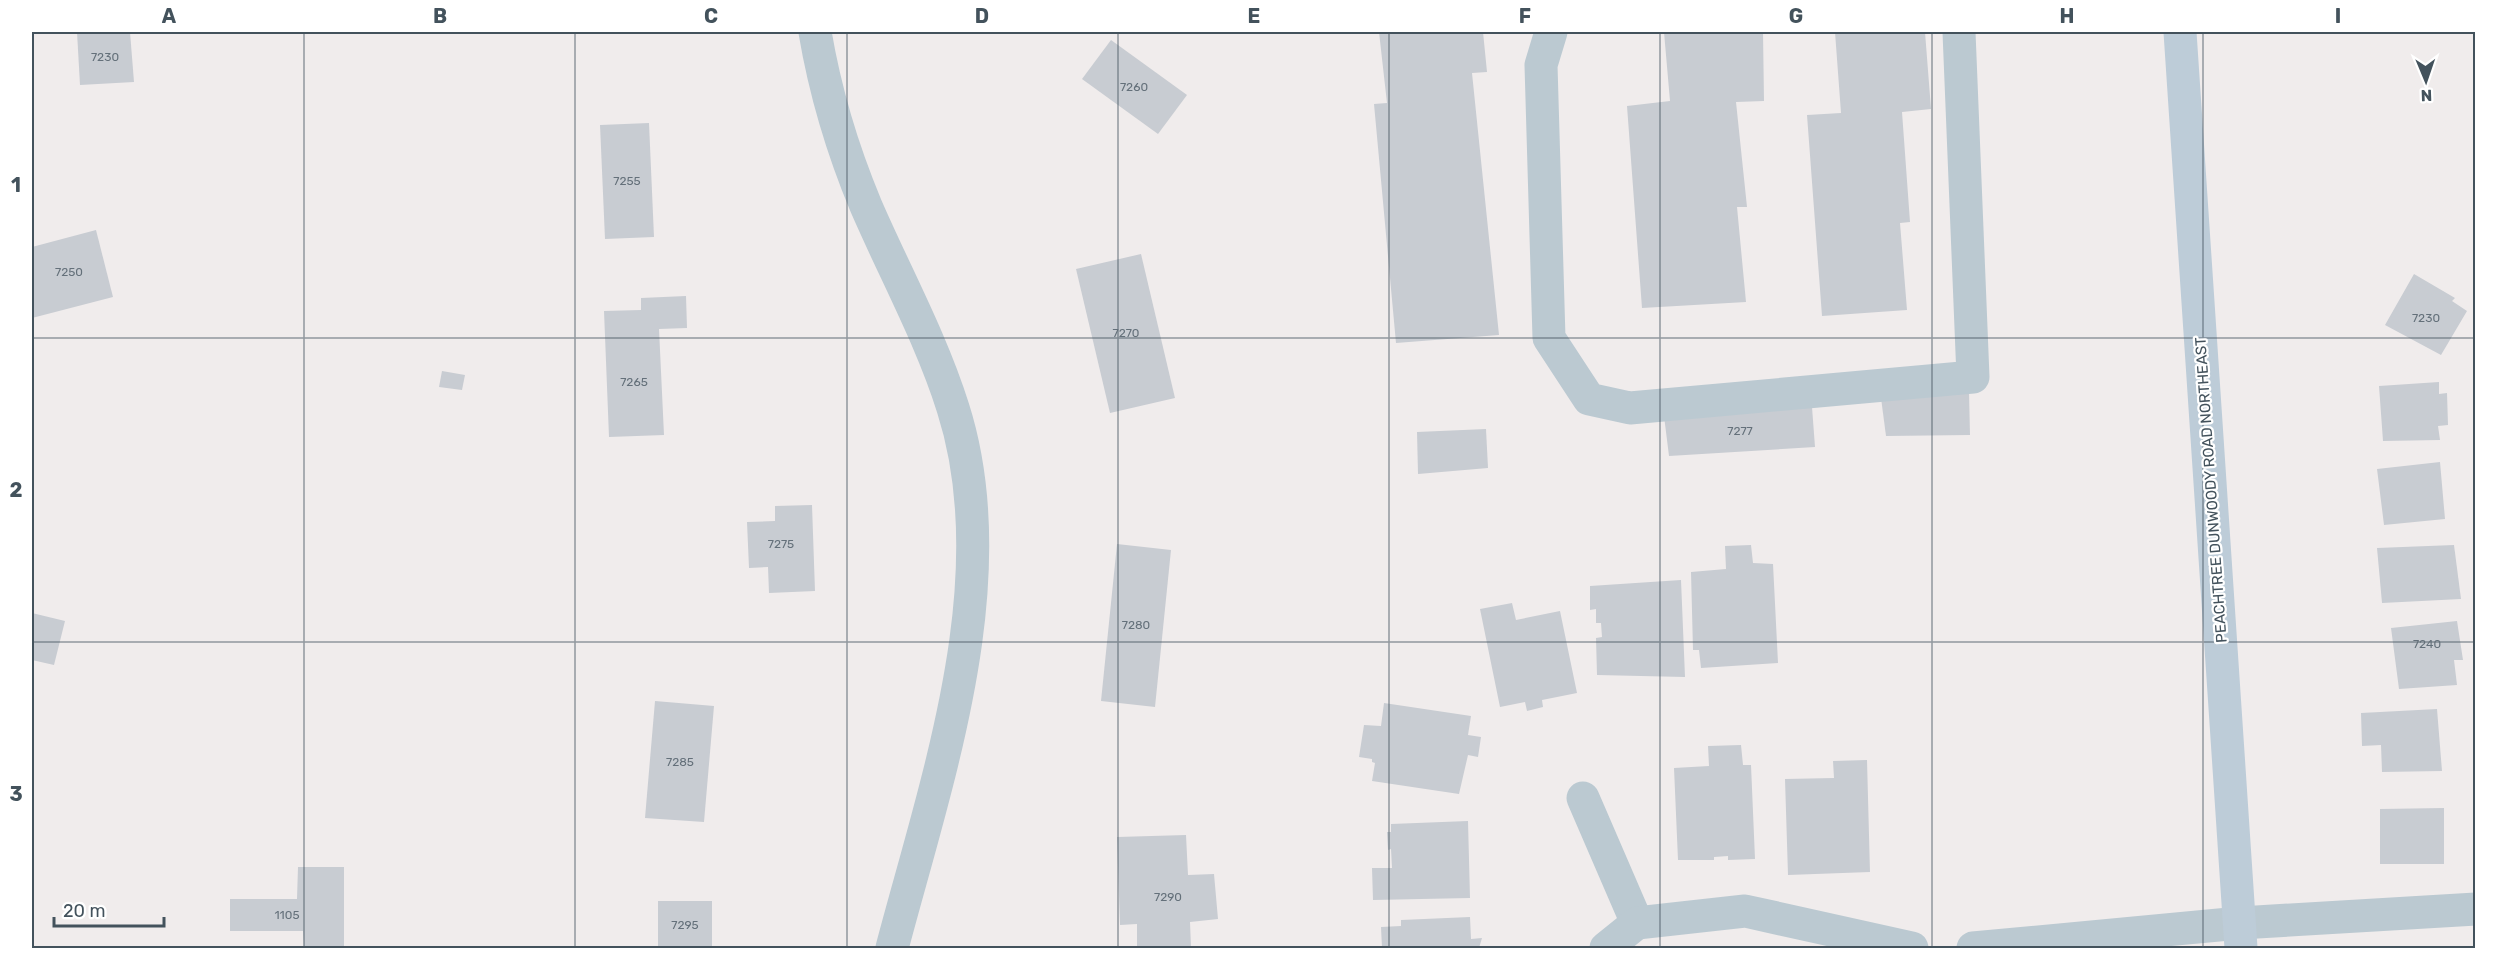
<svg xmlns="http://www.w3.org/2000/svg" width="2507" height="980" font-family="Rubik,sans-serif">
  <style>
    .building { fill: #c8ccd2 }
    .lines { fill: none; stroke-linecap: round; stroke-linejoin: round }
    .street { stroke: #bbc9d1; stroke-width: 33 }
    .secondary { stroke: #bdccd8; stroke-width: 33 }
    .grid { fill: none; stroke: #43525c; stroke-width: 1.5; stroke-opacity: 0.55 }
    .labels { text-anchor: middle; stroke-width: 4.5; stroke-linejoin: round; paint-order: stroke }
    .number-label { font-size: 12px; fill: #64707a }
    .street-label { font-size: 15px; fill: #43525c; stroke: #fff }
    .neatline { fill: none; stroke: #43525c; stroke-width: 2 }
    .grid-label { font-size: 20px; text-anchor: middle; font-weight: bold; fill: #43525c }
  </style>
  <rect width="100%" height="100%" fill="#f0ecec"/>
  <!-- building -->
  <g class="building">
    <polygon points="77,32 130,32 134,82 80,85"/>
    <polygon points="1379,32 1483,32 1487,72 1472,73 1499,335 1396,343 1374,104 1387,103"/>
    <polygon points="1664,32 1763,32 1764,101 1736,102 1747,207 1737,207 1746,302 1642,308 1627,106 1670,101"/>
    <polygon points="1835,32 1925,32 1931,109 1902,112 1910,222 1900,223 1907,310 1822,316 1807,115 1841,113"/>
    <polygon points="1111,40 1187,95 1158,134 1082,79"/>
    <polygon points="649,123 654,237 605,239 600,125"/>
    <polygon points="96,230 113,297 32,318 32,247"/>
    <polygon points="1141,254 1175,398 1110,413 1076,269"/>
    <polygon points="2414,274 2455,298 2452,301 2467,311 2441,355 2385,325"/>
    <polygon points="686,296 687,328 659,329 664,435 609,437 604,311 641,310 641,298"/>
    <polygon points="442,371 465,375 462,390 439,387"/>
    <polygon points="2439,382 2439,394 2447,393 2448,425 2438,426 2440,440 2383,441 2379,386"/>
    <polygon points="1969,391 1970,435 1886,436 1881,398"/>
    <polygon points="1812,407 1815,447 1669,456 1664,416"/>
    <polygon points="1486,429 1488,468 1418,474 1417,432"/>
    <polygon points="2440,462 2445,519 2384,525 2377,469"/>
    <polygon points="812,505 815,591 769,593 768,567 749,568 747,522 775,521 775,506"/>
    <polygon points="1117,544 1171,550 1155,707 1101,701"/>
    <polygon points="1751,545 1753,563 1773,564 1778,663 1701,668 1699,650 1693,650 1691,572 1726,569 1725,546"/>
    <polygon points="2454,545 2461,599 2382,603 2377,548"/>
    <polygon points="1681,580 1685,677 1597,675 1596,638 1602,637 1601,623 1596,623 1596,609 1590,610 1590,586"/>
    <polygon points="1512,603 1516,620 1560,611 1577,693 1542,700 1543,707 1527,711 1525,702 1500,707 1480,609"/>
    <polygon points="32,613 65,621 54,665 32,660"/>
    <polygon points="2457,621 2463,660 2454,660 2457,685 2399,689 2391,628"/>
    <polygon points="655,701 714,706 704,822 645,818"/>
    <polygon points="1384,703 1471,716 1468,735 1481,737 1478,757 1468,755 1459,794 1372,781 1375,763 1372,762 1372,759 1359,757 1364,725 1381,726"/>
    <polygon points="2437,709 2442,771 2382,772 2381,745 2362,746 2361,713"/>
    <polygon points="1741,745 1743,765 1751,765 1755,859 1728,860 1728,856 1714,857 1714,860 1678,860 1674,768 1709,766 1708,746"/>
    <polygon points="1867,760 1870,872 1788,875 1785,779 1834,778 1833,761"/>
    <polygon points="2444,808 2444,864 2380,864 2380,809"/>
    <polygon points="1468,821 1470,898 1373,900 1372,868 1392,868 1391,849 1388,850 1387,832 1391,832 1391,824"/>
    <polygon points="1186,835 1188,875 1214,874 1218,919 1190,922 1191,948 1137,948 1137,924 1120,925 1117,837"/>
    <polygon points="298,867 344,867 344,948 304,948 303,931 230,931 230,899 297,899"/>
    <rect x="658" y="901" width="54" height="47"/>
    <polygon points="1470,917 1471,939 1482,938 1479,948 1382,948 1381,927 1401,926 1401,920"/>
  </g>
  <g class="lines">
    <!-- street -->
    <g class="street">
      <path d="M815,32C825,91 843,151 866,206C895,273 931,338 953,408C1008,580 936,781 892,948"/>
      <polyline points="1551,32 1541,65 1549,338 1589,399 1630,408 1973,377 1959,32"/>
      <polyline points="1583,798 1637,923"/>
      <polyline points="1606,948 1637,923 1745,911 1912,948"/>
      <polyline points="1973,948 2240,923 2476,909"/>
    </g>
    <!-- secondary -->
    <polyline class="secondary" points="2180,32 2241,948"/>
  </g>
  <!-- grid -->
  <path class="grid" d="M304,32V948M575,32V948M847,32V948M1118,32V948M1389,32V948M1660,32V948M1932,32V948M2203,32V948M32,338H2476M32,642H2476"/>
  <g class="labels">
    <!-- number labels -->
    <g class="number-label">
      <text x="105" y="61">7230</text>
      <text x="1134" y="91">7260</text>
      <text x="627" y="185">7255</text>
      <text x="69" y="276">7250</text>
      <text x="2426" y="322">7230</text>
      <text x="1126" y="337">7270</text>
      <text x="634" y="386">7265</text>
      <text x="1740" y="435">7277</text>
      <text x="781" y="548">7275</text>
      <text x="1136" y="629">7280</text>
      <text x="2427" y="648">7240</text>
      <text x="680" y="766">7285</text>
      <text x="1168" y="901">7290</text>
      <text x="287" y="919">1105</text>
      <text x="685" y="929">7295</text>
    </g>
    <!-- street labels -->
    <g class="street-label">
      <text transform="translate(2211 490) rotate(-94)" y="5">PEACHTREE DUNWOODY ROAD NORTHEAST</text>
    </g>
  </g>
  <!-- border -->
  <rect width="2507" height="980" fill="none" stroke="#ffffff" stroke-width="66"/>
  <!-- north arrow -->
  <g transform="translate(2426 81) rotate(178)" stroke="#ffffff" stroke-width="4.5" paint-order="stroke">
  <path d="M0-4.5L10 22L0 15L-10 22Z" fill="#43525c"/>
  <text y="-9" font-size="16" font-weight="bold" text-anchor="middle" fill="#43525c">N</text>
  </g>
  <!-- scale -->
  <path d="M54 917v9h110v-9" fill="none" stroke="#43525c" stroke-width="3"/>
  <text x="63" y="917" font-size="18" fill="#43525c" stroke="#ffffff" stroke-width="4.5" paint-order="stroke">20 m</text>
  <rect x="33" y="33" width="2441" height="914" class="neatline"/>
  <g class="grid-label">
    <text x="169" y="23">A</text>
    <text x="440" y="23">B</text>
    <text x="711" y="23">C</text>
    <text x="982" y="23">D</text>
    <text x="1254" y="23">E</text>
    <text x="1525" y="23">F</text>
    <text x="1796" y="23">G</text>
    <text x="2067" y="23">H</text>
    <text x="2338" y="23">I</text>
    <text x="16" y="192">1</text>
    <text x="16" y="497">2</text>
    <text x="16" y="801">3</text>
  </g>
</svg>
